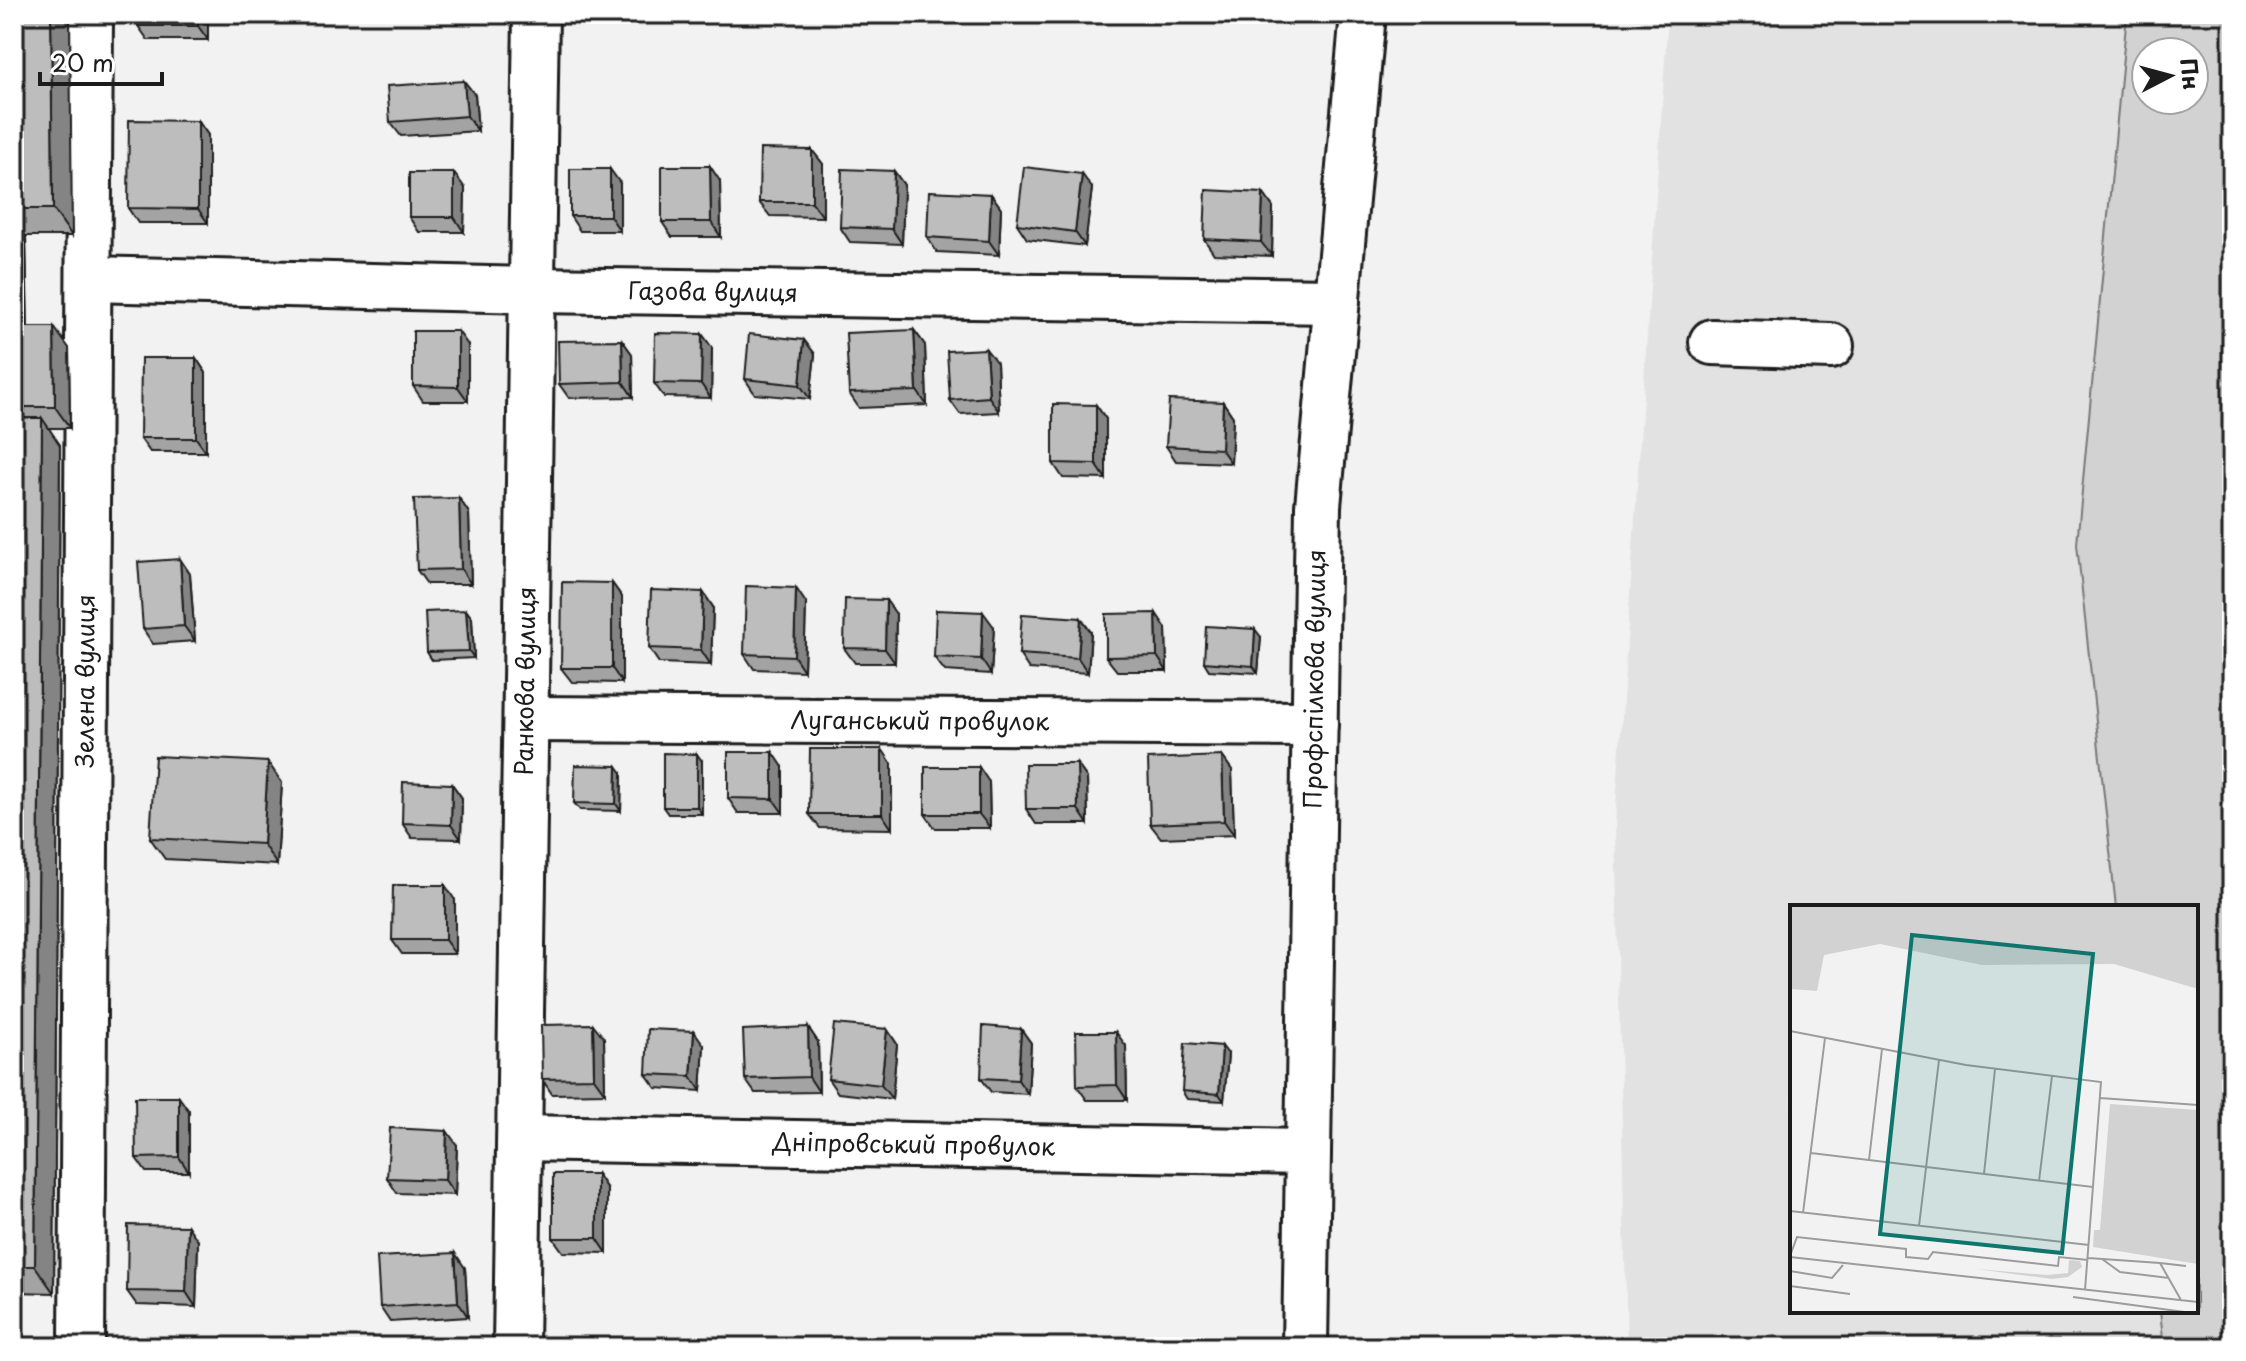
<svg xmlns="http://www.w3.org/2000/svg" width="2246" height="1361" font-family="'Playpen Sans',sans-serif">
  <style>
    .built { fill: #e2e2e2 }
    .green { fill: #d2d2d2; stroke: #777; stroke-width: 2; fill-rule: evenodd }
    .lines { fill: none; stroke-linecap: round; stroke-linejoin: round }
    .minor-casing { stroke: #1c1c1c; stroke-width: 50 }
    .minor { stroke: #fff; stroke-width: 44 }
    .wall { fill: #a3a3a3; stroke: #1c1c1c; stroke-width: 2 }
    .shaded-wall { fill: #848484; stroke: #1c1c1c; stroke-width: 2 }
    .building { fill: #bdbdbd; stroke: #1c1c1c; stroke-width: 2 }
    .labels { text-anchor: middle; stroke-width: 7; stroke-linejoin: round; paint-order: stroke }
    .street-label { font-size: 24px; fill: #1c1c1c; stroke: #fff }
    .inset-road { fill: none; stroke: #9c9c9c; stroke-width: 2 }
    .view { fill: #0f766e; fill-opacity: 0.15; stroke: #0f766e; stroke-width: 4 }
    .inset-edge { fill: none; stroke: #1c1c1c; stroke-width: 4 }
  </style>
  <rect width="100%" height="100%" fill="#f2f2f2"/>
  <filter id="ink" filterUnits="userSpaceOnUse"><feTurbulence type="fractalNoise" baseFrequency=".0125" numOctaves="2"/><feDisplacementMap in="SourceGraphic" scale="16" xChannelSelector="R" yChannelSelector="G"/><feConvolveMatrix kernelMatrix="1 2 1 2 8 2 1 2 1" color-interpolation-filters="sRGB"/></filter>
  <g filter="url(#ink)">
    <!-- built -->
    <polygon class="built" points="1668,14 2127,14 2077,544 2116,907 1792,907 1792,1311 2160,1311 2164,1347 1627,1347 1615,823"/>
    <!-- green -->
    <path class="green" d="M2127,14H2232V1347H2164L2160,1311H2196V907H2116L2077,544ZM2146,52H2194V100H2146Z"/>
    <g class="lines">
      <defs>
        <g id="minor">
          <path id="s1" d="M89,279L532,290L1337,301"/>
          <polyline points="1712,342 1831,346"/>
          <path id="s2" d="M526,719L1315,724"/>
          <path id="s3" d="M520,1138L1308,1152"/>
          <path id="s4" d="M82,1347L90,14"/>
          <path id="s5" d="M516,1347L536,14"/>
          <path id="s6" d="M1305,1347L1318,506L1363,14"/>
        </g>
      </defs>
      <!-- minor casing -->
      <use href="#minor" class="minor-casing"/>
      <!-- minor -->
      <use href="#minor" class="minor"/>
    </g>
    <!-- wall -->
    <g class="wall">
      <polygon points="14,14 72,236 26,236 28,327 69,348 70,428 48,428 60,445 54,1293 14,1292"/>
      <polygon points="138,14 208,14 208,40 148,40 138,26"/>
      <polygon points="464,81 475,95 478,131 401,136 390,122"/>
      <polygon points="198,121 208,135 208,223 138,223 128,208"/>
      <polygon points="812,150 823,164 823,217 770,216 759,202"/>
      <polygon points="894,171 904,185 902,244 850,242 840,227"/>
      <polygon points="720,181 721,237 672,237 662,222"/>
      <polygon points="620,183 620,231 580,231 570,216"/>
      <polygon points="465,188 464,232 419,232 409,217"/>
      <polygon points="1092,188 1085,246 1027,239 1017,224"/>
      <polygon points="1263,193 1273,207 1272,256 1214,254 1204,239"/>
      <polygon points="991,194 1001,208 999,255 937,252 927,237"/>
      <polygon points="914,330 925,345 927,405 859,408 849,393"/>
      <polygon points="702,334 712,348 711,398 664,397 654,383"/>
      <polygon points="622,340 632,354 633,397 569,398 559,384"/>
      <polygon points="804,340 815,354 810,399 755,394 745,379"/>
      <polygon points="468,345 468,401 423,401 413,386"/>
      <polygon points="196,358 206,373 206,452 150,452 140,438"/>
      <polygon points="997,363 999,412 960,414 950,400"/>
      <polygon points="1223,402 1233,417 1231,463 1176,461 1166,446"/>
      <polygon points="1096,405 1106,419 1106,479 1063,478 1053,463"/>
      <polygon points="459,498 469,513 471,584 427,584 417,570"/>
      <polygon points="180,559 190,574 195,641 153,644 143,629"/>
      <polygon points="612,583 622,597 622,683 572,682 561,668"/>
      <polygon points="703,592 713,607 711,665 659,663 649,648"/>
      <polygon points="806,603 804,671 754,669 744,654"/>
      <polygon points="466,610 472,618 474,658 432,660 427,652"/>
      <polygon points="896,614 895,663 855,663 844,648"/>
      <polygon points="994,627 991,674 945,671 934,657"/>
      <polygon points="1166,628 1167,671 1117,671 1106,657"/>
      <polygon points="1091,632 1088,673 1029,669 1019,654"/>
      <polygon points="1261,637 1258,673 1209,670 1204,662"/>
      <polygon points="1222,756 1232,770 1234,835 1161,838 1150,824"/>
      <polygon points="702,761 702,814 668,814 663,807"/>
      <polygon points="892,764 892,829 820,828 809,814"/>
      <polygon points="1077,764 1087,778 1088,824 1036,824 1026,809"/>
      <polygon points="783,767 783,813 738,813 728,798"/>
      <polygon points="622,773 621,811 580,810 574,803"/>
      <polygon points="989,782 990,828 935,828 925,814"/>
      <polygon points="282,783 277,865 165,859 150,838"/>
      <polygon points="452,784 462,798 461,839 412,838 402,823"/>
      <polygon points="455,900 455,954 402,954 392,940"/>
      <polygon points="808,1027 818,1042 819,1092 755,1093 745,1079"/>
      <polygon points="887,1029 897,1044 892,1099 838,1093 828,1079"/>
      <polygon points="1021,1029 1031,1043 1028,1094 991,1092 981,1078"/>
      <polygon points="604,1038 605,1093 552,1094 542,1079"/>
      <polygon points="704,1045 701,1091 656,1088 646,1074"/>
      <polygon points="1126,1046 1127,1100 1087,1100 1077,1086"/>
      <polygon points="1228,1054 1224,1101 1187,1099 1182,1091"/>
      <polygon points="189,1111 189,1172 146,1172 136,1158"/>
      <polygon points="457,1145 455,1195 397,1193 387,1178"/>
      <polygon points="597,1174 607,1189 607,1253 563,1252 553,1238"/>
      <polygon points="198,1241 196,1307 137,1305 127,1291"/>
      <polygon points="465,1268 468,1317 390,1322 380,1307"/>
    </g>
    <!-- shaded-wall -->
    <g class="shaded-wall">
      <polygon points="51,14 70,14 72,236 53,209"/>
      <polygon points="198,14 208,14 208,40 198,26"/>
      <polygon points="464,81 475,95 478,131 467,116"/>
      <polygon points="198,121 208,135 208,223 198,209"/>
      <polygon points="812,150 823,164 823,217 812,202"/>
      <polygon points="710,166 720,181 721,237 711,222"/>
      <polygon points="610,169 620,183 620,231 610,216"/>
      <polygon points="894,171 904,185 902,244 892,229"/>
      <polygon points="454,173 465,188 464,232 454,217"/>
      <polygon points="1082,174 1092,188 1085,246 1075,232"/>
      <polygon points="1263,193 1273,207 1272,256 1261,242"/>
      <polygon points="991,194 1001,208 999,255 989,241"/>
      <polygon points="14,219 26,237 28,348 14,329"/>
      <polygon points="54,327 69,348 70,428 55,407"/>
      <polygon points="914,330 925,345 927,405 917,391"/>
      <polygon points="458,331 468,345 468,401 458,387"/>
      <polygon points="702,334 712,348 711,398 701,384"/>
      <polygon points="622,340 632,354 633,397 623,382"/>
      <polygon points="804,340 815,354 810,399 800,385"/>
      <polygon points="986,349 997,363 999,412 989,397"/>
      <polygon points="196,358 206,373 206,452 196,438"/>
      <polygon points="1223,402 1233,417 1231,463 1221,449"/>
      <polygon points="1096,405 1106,419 1106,479 1096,464"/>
      <polygon points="42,418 60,445 54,1293 35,1266"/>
      <polygon points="459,498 469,513 471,584 461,569"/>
      <polygon points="180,559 190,574 195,641 184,626"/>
      <polygon points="612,583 622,597 622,683 612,668"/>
      <polygon points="796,588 806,603 804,671 794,656"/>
      <polygon points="703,592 713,607 711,665 701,650"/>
      <polygon points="886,600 896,614 895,663 885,649"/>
      <polygon points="466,610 472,618 474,658 469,651"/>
      <polygon points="983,612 994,627 991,674 981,659"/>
      <polygon points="1156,613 1166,628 1167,671 1157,656"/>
      <polygon points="1081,618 1091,632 1088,673 1078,658"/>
      <polygon points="1255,629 1261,637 1258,673 1253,666"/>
      <polygon points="882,749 892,764 892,829 882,814"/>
      <polygon points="773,752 783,767 783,813 773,799"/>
      <polygon points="697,754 702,761 702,814 697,807"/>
      <polygon points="1222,756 1232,770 1234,835 1224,821"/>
      <polygon points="268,762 282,783 277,865 263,844"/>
      <polygon points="1077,764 1087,778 1088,824 1078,809"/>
      <polygon points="617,766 622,773 621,811 616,804"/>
      <polygon points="979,767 989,782 990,828 979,814"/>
      <polygon points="452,784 462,798 461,839 451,825"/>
      <polygon points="445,885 455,900 455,954 445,940"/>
      <polygon points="593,1024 604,1038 605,1093 594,1078"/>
      <polygon points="808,1027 818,1042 819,1092 809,1077"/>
      <polygon points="887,1029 897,1044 892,1099 881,1085"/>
      <polygon points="1021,1029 1031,1043 1028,1094 1018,1080"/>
      <polygon points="694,1031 704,1045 701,1091 691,1076"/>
      <polygon points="1116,1032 1126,1046 1127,1100 1117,1085"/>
      <polygon points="1222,1046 1228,1054 1224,1101 1219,1094"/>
      <polygon points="179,1097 189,1111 189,1172 179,1157"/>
      <polygon points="447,1131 457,1145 455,1195 445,1180"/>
      <polygon points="597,1174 607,1189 607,1253 597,1238"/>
      <polygon points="188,1226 198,1241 196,1307 186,1292"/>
      <polygon points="455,1253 465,1268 468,1317 458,1302"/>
    </g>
    <!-- building -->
    <g class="building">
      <polygon points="14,14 51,14 53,209 14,209"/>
      <rect x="138" y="14" width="60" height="12"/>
      <polygon points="464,81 467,116 390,122 387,86"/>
      <polygon points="129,120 198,121 198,209 128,208"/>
      <polygon points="760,149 812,150 812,202 759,202"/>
      <polygon points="662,166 710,166 711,222 662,222"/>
      <polygon points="1024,167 1082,174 1075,232 1017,224"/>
      <rect x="570" y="169" width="40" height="47"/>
      <polygon points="842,169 894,171 892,229 840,227"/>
      <rect x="409" y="173" width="45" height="44"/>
      <polygon points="1206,190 1263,193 1261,242 1204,239"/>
      <polygon points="929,191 991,194 989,241 927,237"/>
      <polygon points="14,327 54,327 55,407 14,407"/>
      <polygon points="914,330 917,391 849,393 846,333"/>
      <polygon points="413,331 458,331 458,387 413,386"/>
      <polygon points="655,333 702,334 701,384 654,383"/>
      <polygon points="749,334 804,340 800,385 745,379"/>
      <polygon points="622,340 623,382 559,384 558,341"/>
      <polygon points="986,349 989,397 950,400 947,351"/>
      <polygon points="141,358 196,358 196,438 140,438"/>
      <polygon points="1169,400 1223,402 1221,449 1166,446"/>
      <polygon points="1053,404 1096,405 1096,464 1053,463"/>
      <polygon points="14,418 42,418 35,1266 14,1266"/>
      <polygon points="459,498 461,569 417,570 414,499"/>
      <polygon points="180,559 184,626 143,629 138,562"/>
      <polygon points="562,582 612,583 612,668 561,668"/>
      <polygon points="746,586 796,588 794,656 744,654"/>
      <polygon points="651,590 703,592 701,650 649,648"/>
      <polygon points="845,599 886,600 885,649 844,648"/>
      <polygon points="466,610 469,651 427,652 425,612"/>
      <polygon points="936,610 983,612 981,659 934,657"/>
      <polygon points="1156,613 1157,656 1106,657 1106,614"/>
      <polygon points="1022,614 1081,618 1078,658 1019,654"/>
      <polygon points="1206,626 1255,629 1253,666 1204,662"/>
      <polygon points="810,749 882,749 882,814 809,814"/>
      <polygon points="728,752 773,752 773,799 728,798"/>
      <polygon points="663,753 697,754 697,807 663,807"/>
      <polygon points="155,756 268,762 263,844 150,838"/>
      <polygon points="1222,756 1224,821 1150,824 1148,759"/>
      <polygon points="1025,764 1077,764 1078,809 1026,809"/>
      <polygon points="575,765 617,766 616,804 574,803"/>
      <rect x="925" y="767" width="54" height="47"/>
      <polygon points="403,782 452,784 451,825 402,823"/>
      <polygon points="393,885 445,885 445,940 392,940"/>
      <polygon points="593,1024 594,1078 542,1079 541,1025"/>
      <polygon points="834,1024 887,1029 881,1085 828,1079"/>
      <polygon points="983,1026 1021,1029 1018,1080 981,1078"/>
      <polygon points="808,1027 809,1077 745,1079 743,1030"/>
      <polygon points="648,1029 694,1031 691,1076 646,1074"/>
      <polygon points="1076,1032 1116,1032 1117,1085 1077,1086"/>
      <polygon points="1185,1043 1222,1046 1219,1094 1182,1091"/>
      <polygon points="135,1097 179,1097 179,1157 136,1158"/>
      <polygon points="390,1128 447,1131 445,1180 387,1178"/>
      <rect x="553" y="1174" width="44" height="64"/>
      <polygon points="128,1225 188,1226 186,1292 127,1291"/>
      <polygon points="455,1253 458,1302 380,1307 377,1257"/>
    </g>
  </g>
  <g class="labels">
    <!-- street labels -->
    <g class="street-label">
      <text dy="8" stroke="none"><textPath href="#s1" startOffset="624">Газова вулиця</textPath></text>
      <text dy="8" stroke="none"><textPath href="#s6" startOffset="668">Профспілкова вулиця</textPath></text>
      <text dy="8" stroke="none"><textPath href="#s4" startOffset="666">Зелена вулиця</textPath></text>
      <text dy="8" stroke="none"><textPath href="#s5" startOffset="666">Ранкова вулиця</textPath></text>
      <text dy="8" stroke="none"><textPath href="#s2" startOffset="394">Луганський провулок</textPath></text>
      <text dy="8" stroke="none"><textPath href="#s3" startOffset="394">Дніпровський провулок</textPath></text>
    </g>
  </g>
  <!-- overview -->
  <g transform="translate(1790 905)">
    <rect width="408" height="408" fill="#f2f2f2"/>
    <path d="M0,0H408V84L324,59L192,60L90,39L34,50L27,86L0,84ZM320,199L408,205V359L303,342L304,325H310ZM279,355L290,356L292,362L278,372L262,374L186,364L257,370L278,368Z" fill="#d2d2d2"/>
    <path class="inset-road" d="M0,126L176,160L311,177L295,385M310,193L408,200M21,248L303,282M79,255L92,144M194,269L205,164M249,276L262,171M0,306L299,340M13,308L35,133M129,321L149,155M0,351L7,332L116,344V352L138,354L143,347L268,361L269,352L298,355M0,352L408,397M298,353L370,358L391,395M312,354L330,367L379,373M370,358L396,361M0,366L42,373L53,360M0,381L60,389M283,392L402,408"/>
    <path class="view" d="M122,30L303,49L272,348L90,329Z"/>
    <rect width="408" height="408" class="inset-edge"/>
  </g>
  <!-- margin -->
  <rect width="2246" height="1361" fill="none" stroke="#fff" stroke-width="48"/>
  <rect x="24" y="24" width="2198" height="1313" fill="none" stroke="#1c1c1c" stroke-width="3" filter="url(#ink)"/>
  <!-- north arrow -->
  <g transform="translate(2170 76) rotate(84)"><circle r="38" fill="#ffffff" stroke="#a4a4a4" stroke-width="2"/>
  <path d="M0-6L14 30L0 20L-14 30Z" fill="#1c1c1c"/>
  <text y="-12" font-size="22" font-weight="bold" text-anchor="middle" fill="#1c1c1c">Пн</text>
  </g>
  <!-- scale -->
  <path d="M40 72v12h122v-12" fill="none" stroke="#1c1c1c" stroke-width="4"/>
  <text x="52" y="72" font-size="24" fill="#1c1c1c" stroke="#ffffff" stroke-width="6" paint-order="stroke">20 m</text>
</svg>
